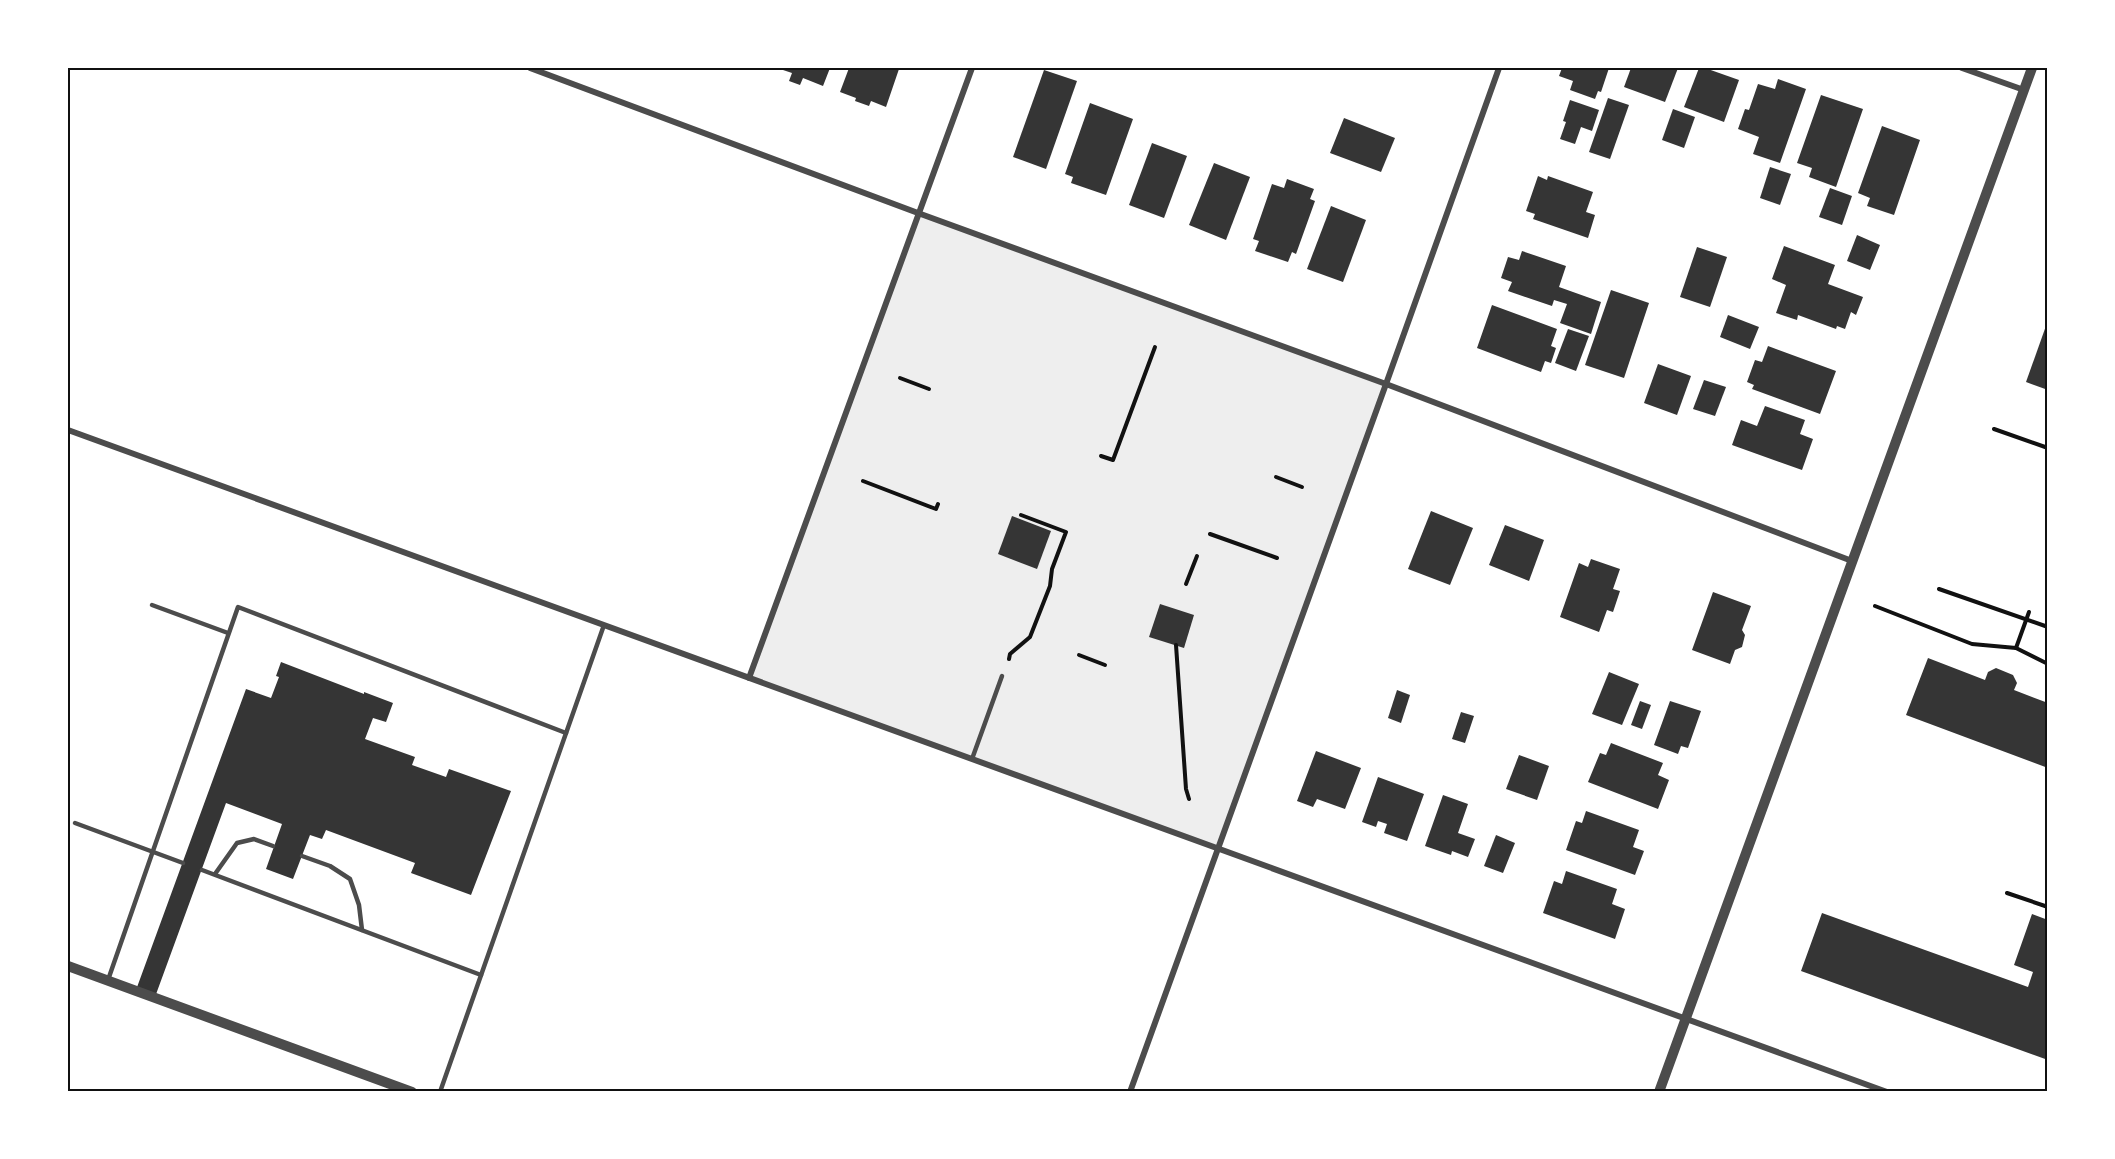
<svg xmlns="http://www.w3.org/2000/svg" width="2115" height="1159" font-family="'Varela Round',sans-serif">
  <style>
    .green { fill: #eee }
    .building { fill: #353535 }
    .lines { fill: none; stroke-linecap: round; stroke-linejoin: round }
    .path { stroke: #111; stroke-width: 4 }
    .service { stroke: #4c4c4c; stroke-width: 4.5 }
    .minor { stroke: #4c4c4c; stroke-width: 6 }
    .tertiary { stroke: #4c4c4c; stroke-width: 10 }
    .neatline { fill: none; stroke: #111; stroke-width: 2 }
  </style>
  <rect width="100%" height="100%" fill="#fff"/>
  <!-- green -->
  <polygon class="green" points="918,213 1386,384 1219,849 749,678"/>
  <!-- building -->
  <g class="building">
    <polygon points="777,68 830,68 823,86 803,78 800,85 789,81 792,73"/>
    <polygon points="849,68 895,68 899,69 886,107 871,101 869,106 855,101 856,98 840,92"/>
    <polygon points="1562,68 1609,68 1601,92 1598,91 1595,99 1570,90 1573,81 1559,76"/>
    <polygon points="1631,68 1678,68 1665,102 1624,87"/>
    <polygon points="1699,68 1705,68 1739,80 1724,122 1684,107"/>
    <polygon points="1044,70 1077,81 1046,169 1013,157"/>
    <polygon points="1778,79 1806,89 1780,163 1753,154 1759,137 1738,129 1745,109 1749,110 1758,84 1775,89"/>
    <polygon points="1821,95 1863,109 1836,187 1809,177 1812,168 1797,163"/>
    <polygon points="1608,98 1629,105 1610,159 1589,152"/>
    <polygon points="1570,100 1599,110 1592,131 1581,127 1575,144 1560,139 1566,122 1563,121"/>
    <polygon points="1090,103 1133,119 1106,195 1071,183 1073,177 1065,174"/>
    <polygon points="1673,109 1695,117 1684,148 1662,140"/>
    <polygon points="1344,118 1395,138 1381,172 1330,153"/>
    <polygon points="1882,126 1920,140 1894,215 1867,206 1870,198 1858,193"/>
    <polygon points="1152,143 1187,156 1164,218 1129,205"/>
    <polygon points="1214,163 1250,177 1226,240 1189,225"/>
    <polygon points="1770,167 1791,174 1780,205 1760,198"/>
    <polygon points="1538,176 1547,180 1548,176 1593,192 1586,212 1595,215 1588,238 1533,219 1535,214 1526,211"/>
    <polygon points="1287,179 1314,189 1310,199 1315,201 1296,254 1292,252 1288,262 1255,251 1259,241 1253,239 1272,184 1284,188"/>
    <polygon points="1830,188 1852,196 1842,225 1819,217"/>
    <polygon points="1331,206 1366,220 1343,282 1307,269"/>
    <polygon points="1857,235 1880,245 1870,270 1847,261"/>
    <polygon points="1784,246 1835,265 1828,284 1863,297 1856,315 1851,312 1845,329 1837,326 1836,329 1798,315 1797,320 1776,313 1786,285 1772,279"/>
    <polygon points="1697,247 1727,257 1710,307 1680,297"/>
    <polygon points="1522,251 1566,266 1559,287 1601,302 1591,334 1560,323 1567,304 1554,300 1552,306 1508,291 1512,282 1501,278 1508,257 1519,260"/>
    <polygon points="1611,290 1649,303 1624,378 1585,365"/>
    <polygon points="1492,305 1557,329 1551,346 1556,348 1551,363 1545,361 1541,372 1477,348"/>
    <polygon points="1728,315 1759,327 1750,349 1720,337"/>
    <polygon points="2047,323 2048,323 2048,390 2026,382"/>
    <polygon points="1568,329 1589,336 1576,371 1555,363"/>
    <polygon points="1768,346 1836,371 1820,414 1752,389 1754,385 1747,382 1755,360 1762,362"/>
    <polygon points="1658,364 1691,376 1677,415 1644,403"/>
    <polygon points="1704,380 1726,387 1715,416 1693,409"/>
    <polygon points="1765,406 1805,420 1800,434 1813,439 1802,470 1732,445 1741,420 1757,426"/>
    <polygon points="1431,511 1473,528 1450,585 1408,569"/>
    <polygon points="1012,516 1051,531 1037,569 998,554"/>
    <polygon points="1505,525 1544,540 1529,581 1489,565"/>
    <polygon points="1591,559 1620,569 1613,589 1620,591 1613,612 1607,610 1599,632 1560,617 1579,563 1588,567"/>
    <polygon points="1713,592 1751,606 1742,630 1745,635 1742,647 1735,650 1730,664 1692,650"/>
    <polygon points="1160,604 1194,615 1184,648 1149,637"/>
    <polygon points="1928,658 1985,680 1988,672 1996,668 2013,675 2017,683 2014,690 2048,703 2048,768 1906,715"/>
    <polygon points="281,662 364,694 364,692 393,703 386,722 373,718 365,739 415,757 412,765 446,777 449,769 511,791 471,895 411,873 415,863 326,830 322,839 310,835 293,879 266,869 282,824 226,803 155,997 136,990 246,689 271,698 279,677 276,676"/>
    <polygon points="1609,672 1639,684 1622,725 1592,714"/>
    <polygon points="1397,690 1410,695 1401,723 1388,718"/>
    <polygon points="1640,701 1651,705 1642,729 1631,725"/>
    <polygon points="1670,701 1701,711 1688,748 1681,746 1678,754 1654,745"/>
    <polygon points="1461,712 1474,716 1465,743 1452,739"/>
    <polygon points="1611,743 1663,763 1658,775 1669,780 1658,809 1588,782 1600,753 1606,755"/>
    <polygon points="1316,751 1361,768 1345,809 1317,799 1313,807 1297,801"/>
    <polygon points="1519,755 1549,766 1537,800 1506,789"/>
    <polygon points="1378,777 1424,794 1407,841 1384,833 1387,824 1378,821 1376,827 1362,822"/>
    <polygon points="1443,795 1468,804 1458,833 1475,839 1468,857 1452,851 1451,855 1425,846"/>
    <polygon points="1586,811 1639,830 1633,847 1644,851 1635,875 1566,850 1576,821 1582,823"/>
    <polygon points="1496,835 1515,843 1503,873 1484,866"/>
    <polygon points="1566,871 1617,889 1612,904 1625,909 1615,939 1543,913 1554,881 1562,884"/>
    <polygon points="1822,913 2028,987 2033,972 2014,965 2032,914 2048,920 2048,1060 1801,971"/>
  </g>
  <g class="lines">
    <!-- path -->
    <g class="path">
      <polyline points="900,378 929,389"/>
      <polyline points="1994,429 2048,448"/>
      <polyline points="1101,456 1113,460 1155,347"/>
      <polyline points="1276,477 1302,487"/>
      <polyline points="863,481 936,509 938,504"/>
      <polyline points="1210,534 1277,558"/>
      <polyline points="1186,584 1197,556"/>
      <polyline points="1939,589 2048,627"/>
      <polyline points="1875,606 1972,644 2016,648 2048,664"/>
      <polyline points="1176,645 1186,789 1189,799"/>
      <polyline points="2016,648 2029,612"/>
      <polyline points="1079,655 1105,665"/>
      <polyline points="1009,659 1010,654 1030,637 1050,586 1052,569 1066,532 1021,515"/>
      <polyline points="2007,893 2048,907"/>
    </g>
    <!-- service -->
    <g class="service">
      <polyline points="152,605 228,633"/>
      <polyline points="972,759 1002,676"/>
      <polyline points="75,823 183,863"/>
      <polyline points="302,856 330,866 350,879 359,905 362,930"/>
      <polyline points="202,870 481,975"/>
      <polyline points="215,874 237,843 254,839 273,846"/>
      <polyline points="108,980 238,607 566,733"/>
      <polyline points="440,1092 604,625"/>
    </g>
    <!-- minor -->
    <g class="minor">
      <polyline points="530,68 918,213 1386,384 1852,561"/>
      <polyline points="1962,68 2024,90"/>
      <polyline points="68,430 1887,1092"/>
      <polyline points="749,678 972,68"/>
      <polyline points="1130,1092 1386,384 1499,68"/>
    </g>
    <!-- tertiary -->
    <g class="tertiary">
      <polyline points="68,966 412,1092"/>
      <polyline points="1659,1092 2032,68"/>
    </g>
  </g>
  <!-- border -->
  <rect width="2115" height="1159" fill="none" stroke="#ffffff" stroke-width="138"/>
  <rect x="69" y="69" width="1977" height="1021" class="neatline"/>
</svg>
